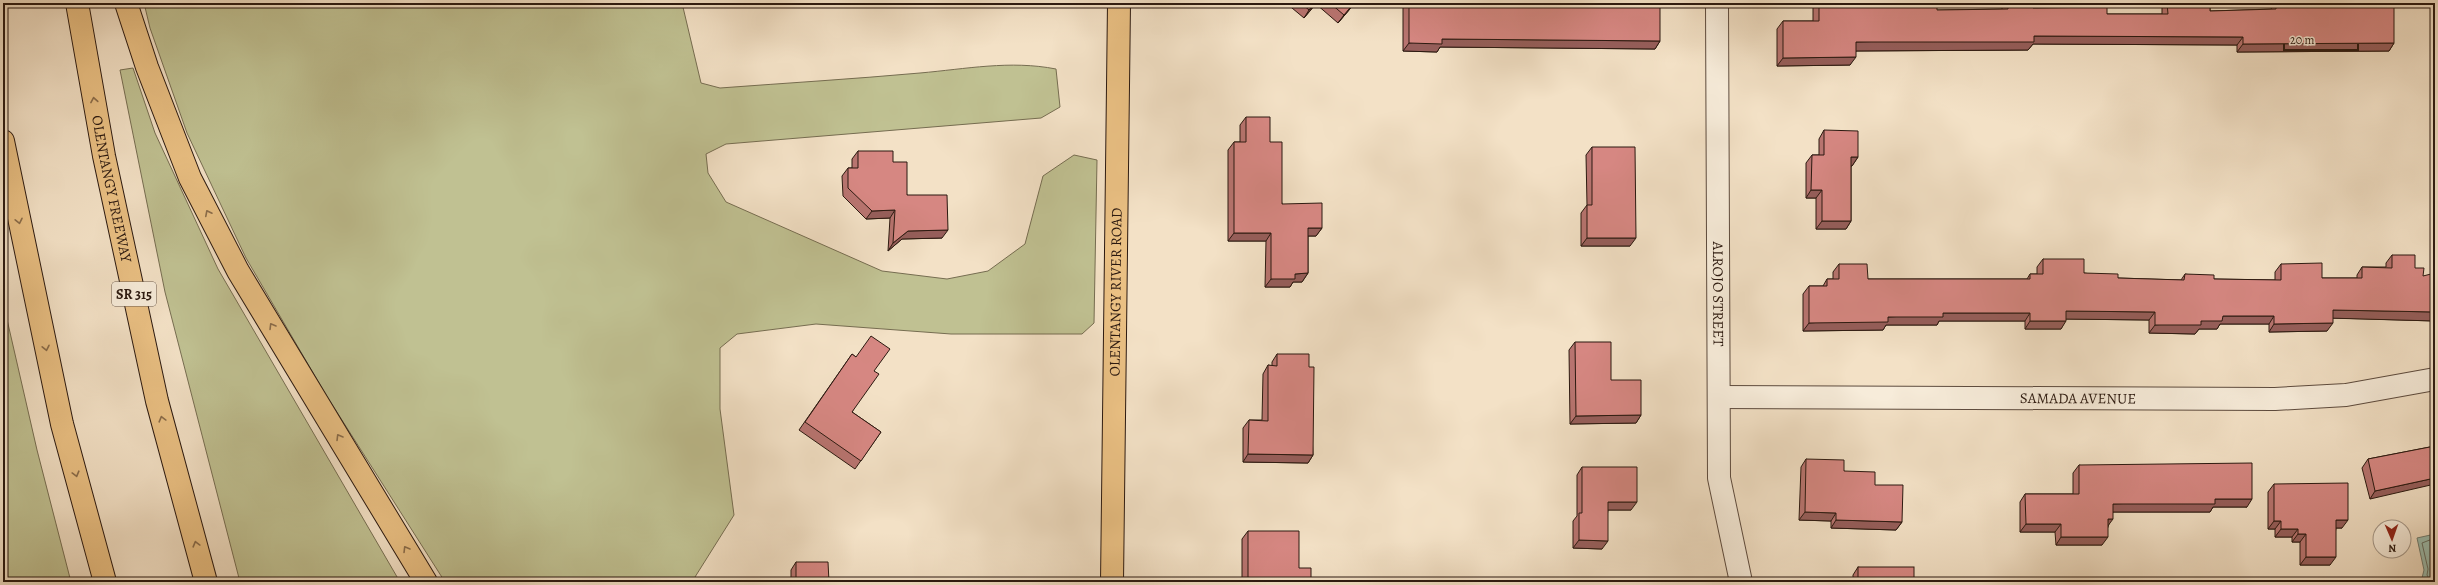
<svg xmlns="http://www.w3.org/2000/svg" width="2438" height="585" font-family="Alegreya,serif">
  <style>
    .green { fill: #c0c192; stroke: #766d51 }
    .water { fill: #9cbeb0; stroke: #6f7c70 }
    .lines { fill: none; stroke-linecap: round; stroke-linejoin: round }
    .shore { stroke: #646c60; stroke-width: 1 }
    .minor-casing { stroke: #5d4b3e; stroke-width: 24 }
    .major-casing { stroke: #2b1910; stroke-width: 24 }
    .highway-casing { stroke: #2b1910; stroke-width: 24 }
    .minor { stroke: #f7ecda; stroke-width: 22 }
    .major { stroke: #eac083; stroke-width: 22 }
    .highway { stroke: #eac083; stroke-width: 22 }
    .wall { fill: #b87470; stroke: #2b1910 }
    .shaded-wall { fill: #965e5b; stroke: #2b1910 }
    .building { fill: #d68782; stroke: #2b1910 }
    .oneway { stroke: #8a6c4a }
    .labels { text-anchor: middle; stroke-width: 3; stroke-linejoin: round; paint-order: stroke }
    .shield { fill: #f7ecda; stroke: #68584d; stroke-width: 1 }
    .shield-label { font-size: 14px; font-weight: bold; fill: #2b1910 }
    .street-label { font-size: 15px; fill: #2b1910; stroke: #f7ecda }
  </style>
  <rect width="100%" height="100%" fill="#f3e1c6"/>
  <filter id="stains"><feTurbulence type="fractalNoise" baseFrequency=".005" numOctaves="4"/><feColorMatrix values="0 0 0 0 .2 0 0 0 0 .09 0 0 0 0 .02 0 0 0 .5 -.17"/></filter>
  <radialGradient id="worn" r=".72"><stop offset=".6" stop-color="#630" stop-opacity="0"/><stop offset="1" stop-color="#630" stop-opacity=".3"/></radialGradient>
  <!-- green -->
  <g class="green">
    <path d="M144,3H682L701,83L720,88C787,83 853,79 920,73C966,69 1010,60 1056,69L1060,107L1041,118L726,144L706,154L708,173L726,202L882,271L947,279L988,271L1025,244L1043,176L1074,155L1097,160L1094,323L1082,334H951L816,324L737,334L720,348V409L734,515L695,577V582H445L326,395L246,258L187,133L150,28Z"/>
    <polygon points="133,68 155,133 218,269 400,582 240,582 165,292 120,70"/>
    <polygon points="3,302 37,450 71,582 3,582"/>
  </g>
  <!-- water -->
  <polygon class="water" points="2435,534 2435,582 2422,578 2424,570 2417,538"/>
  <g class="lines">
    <!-- shore -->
    <polyline class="shore" points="2431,582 2427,575 2428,569 2422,543 2435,538"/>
    <defs>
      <g id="minor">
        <path id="s1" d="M1717,3L1719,478L1741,582"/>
        <path id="s2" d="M1720,397L2275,399L2346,395L2435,379"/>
      </g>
      <g id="major">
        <path id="s3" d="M1112,582L1119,3"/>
      </g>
      <g id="highway">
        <path id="s4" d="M77,3L104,156L157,401L206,582"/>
        <polyline points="126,3 147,67 190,178 238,271 426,582"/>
        <polyline points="3,141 62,424 105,582"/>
      </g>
    </defs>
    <!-- minor casing -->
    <use href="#minor" class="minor-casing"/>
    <!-- major casing -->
    <use href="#major" class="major-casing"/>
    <!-- highway casing -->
    <use href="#highway" class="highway-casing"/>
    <!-- minor -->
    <use href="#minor" class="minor"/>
    <!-- major -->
    <use href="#major" class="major"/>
    <!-- highway -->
    <use href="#highway" class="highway"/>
  </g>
  <!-- wall -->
  <g class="wall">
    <polygon points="1286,3 1355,3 1338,23 1316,4 1304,18"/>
    <polygon points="1405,3 1436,3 1436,6 1499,6 1500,3 1529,3 1529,5 1660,41 1655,49 1440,47 1437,52 1403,51 1403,6"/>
    <polygon points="1815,3 1914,3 1914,6 1937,10 2002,9 2002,8 2005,3 2033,3 2033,8 2107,14 2162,14 2162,5 2163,3 2210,3 2210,11 2271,9 2275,3 2301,3 2301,7 2394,43 2389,51 2237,52 2237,45 2033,44 2028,50 1856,51 1850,65 1777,66 1777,29 1783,21 1813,21 1813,6"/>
    <polygon points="2426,3 2435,3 2435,14"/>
    <polygon points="1246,117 1270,142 1282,204 1322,228 1316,236 1308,236 1308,273 1302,282 1293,282 1290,287 1265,287 1266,241 1228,241 1228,150 1234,142 1240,142 1240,125"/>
    <polygon points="1824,130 1858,157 1852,166 1851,166 1851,221 1846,229 1816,229 1816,198 1806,198 1806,163 1812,155 1819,155 1819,139"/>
    <polygon points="1592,147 1630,246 1581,246 1581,213 1587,205 1586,155"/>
    <polygon points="858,151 893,162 907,195 942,238 902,239 888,251 890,218 866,219 843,196 842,176 848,168 852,168 852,159"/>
    <polygon points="2392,255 2415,268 2423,276 2435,321 2333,318 2327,331 2269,332 2269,324 2220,324 2217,329 2199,329 2195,334 2149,333 2149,320 2066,319 2061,329 2025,329 2025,321 1939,321 1937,325 1886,325 1883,330 1803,331 1803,294 1809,286 1823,286 1827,279 1833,279 1833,272 1839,264 1868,279 2027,279 2030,274 2037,274 2037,267 2043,259 2084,273 2118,278 2181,280 2185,274 2214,279 2275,280 2275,272 2281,264 2322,278 2357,278 2357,275 2362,267 2386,267 2386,263"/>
    <polygon points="1575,342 1611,380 1641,415 1636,423 1570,424 1569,350"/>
    <polygon points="852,354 874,371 852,412 881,432 855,469 799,430"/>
    <polygon points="1277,354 1309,367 1313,455 1308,463 1243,462 1243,428 1249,420 1262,420 1263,374 1268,365 1272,366 1272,362"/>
    <polygon points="2435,446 2370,499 2362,468 2368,459"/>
    <polygon points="1806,459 1844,471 1875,485 1902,522 1896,530 1831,528 1831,521 1799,520 1801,467"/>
    <polygon points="2079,465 2247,507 2213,507 2210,512 2113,512 2102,545 2056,545 2055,532 2020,532 2020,502 2025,494 2073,494 2073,473"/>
    <polygon points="1582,467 1631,510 1608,510 1602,549 1573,548 1573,521 1577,516 1577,475"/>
    <polygon points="2274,484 2342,528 2336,528 2330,565 2300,565 2300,542 2292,542 2292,537 2275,537 2275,529 2268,529 2268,492"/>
    <polygon points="1248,531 1299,568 1311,582 1242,582 1242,539"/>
    <polygon points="796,562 829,582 791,582 791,570"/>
    <polygon points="1858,567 1914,582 1853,582 1853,575"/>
  </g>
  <!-- shaded-wall -->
  <g class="shaded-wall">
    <polygon points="1315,3 1316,3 1304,18 1309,10"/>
    <polygon points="1354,3 1355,3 1338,23 1344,15"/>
    <polygon points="2034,36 2243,37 2237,45 2033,44 2028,50 1850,51 1856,42"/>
    <polygon points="1442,39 1660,41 1655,49 1440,47 1437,52 1403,51 1409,43"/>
    <polygon points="2394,43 2389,51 2237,52 2243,44"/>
    <polygon points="1856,57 1850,65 1777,66 1783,58"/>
    <polygon points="1851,157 1858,157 1852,166 1846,165"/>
    <polygon points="1811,190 1822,190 1816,198 1806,198"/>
    <polygon points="895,210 890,218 866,219 872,211"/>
    <polygon points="1822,221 1851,221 1846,229 1816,229"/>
    <polygon points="1308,228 1322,228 1316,236 1302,236"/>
    <polygon points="948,230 942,238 902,239 888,251 893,243 908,231"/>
    <polygon points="1234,233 1271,233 1266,241 1228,241"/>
    <polygon points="1587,238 1636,238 1630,246 1581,246"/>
    <polygon points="1308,273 1302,282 1293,282 1290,287 1265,287 1271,279 1295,274"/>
    <polygon points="2333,310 2435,312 2435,321 2327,318"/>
    <polygon points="2066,311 2155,312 2149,320 2061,319"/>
    <polygon points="1943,313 2030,313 2025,321 1939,321 1937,325 1886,325 1883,330 1803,331 1809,323"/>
    <polygon points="2223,316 2274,316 2269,324 2220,324 2217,329 2199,329 2195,334 2149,333 2155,325 2201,321"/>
    <polygon points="2030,321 2066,321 2061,329 2025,329"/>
    <polygon points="2333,323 2327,331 2269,332 2274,324"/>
    <polygon points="1641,415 1636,423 1570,424 1576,416"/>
    <polygon points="1248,454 1313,455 1308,463 1243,462"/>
    <polygon points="2435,478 2435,484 2370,499 2375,491"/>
    <polygon points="2215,499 2252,499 2247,507 2213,507 2210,512 2107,512 2113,504"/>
    <polygon points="1608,502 1637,502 1631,510 1602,510"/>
    <polygon points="1805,512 1836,513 1831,521 1799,520"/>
    <polygon points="2108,519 2113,519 2107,527"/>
    <polygon points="1836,520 1902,522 1896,530 1831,528"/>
    <polygon points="2336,520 2348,520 2342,528 2330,528"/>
    <polygon points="2274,521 2281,521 2275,529 2268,529"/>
    <polygon points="2026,524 2061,524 2055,532 2020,532"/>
    <polygon points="2281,529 2298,529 2292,537 2275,537"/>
    <polygon points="2298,534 2306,534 2300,542 2292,542"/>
    <polygon points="2061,537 2108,537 2102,545 2056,545"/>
    <polygon points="1579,540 1608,541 1602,549 1573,548"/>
    <polygon points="2306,557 2336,557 2330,565 2300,565"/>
  </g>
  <!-- building -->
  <g class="building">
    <polygon points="1301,3 1315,3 1309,10"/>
    <polygon points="1330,3 1354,3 1344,15"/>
    <polygon points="1409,3 1436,3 1436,6 1505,6 1505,3 1529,3 1529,5 1596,6 1660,3 1660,41 1442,39 1442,44 1409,43"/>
    <polygon points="1819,3 1914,3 1914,6 1937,6 1937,10 2008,9 2008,3 2033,3 2033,8 2107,7 2107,14 2168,14 2167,3 2210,3 2210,11 2276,9 2276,3 2301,3 2301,7 2394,5 2394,43 2243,44 2243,37 2034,36 2034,42 1856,42 1856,57 1783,58 1783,21 1819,21"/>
    <polygon points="1246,117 1270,117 1270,142 1282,142 1282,204 1322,203 1322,228 1308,228 1308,273 1295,274 1295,279 1271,279 1271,233 1234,233 1234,142 1246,142"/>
    <polygon points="1824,130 1858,131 1858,157 1851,157 1851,221 1822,221 1822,190 1811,190 1812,155 1824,155"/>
    <polygon points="1592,147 1635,147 1636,238 1587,238 1587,205 1592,205"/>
    <polygon points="858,151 893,151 893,162 907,162 907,195 947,195 948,230 908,231 893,243 895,210 872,211 848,188 848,168 858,168"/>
    <polygon points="2392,255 2415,255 2415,268 2424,268 2423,276 2435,273 2435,312 2333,310 2333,323 2274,324 2274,316 2223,316 2222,321 2201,321 2201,325 2155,325 2155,312 2066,311 2066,321 2030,321 2030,313 1943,313 1943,317 1888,317 1888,322 1809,323 1809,286 1827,286 1827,279 1839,279 1839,264 1867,264 1868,279 2030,279 2030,274 2043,274 2043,259 2084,259 2084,273 2118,274 2118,278 2184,280 2185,274 2214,275 2214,279 2281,280 2281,264 2322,263 2322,278 2362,278 2362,267 2392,268"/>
    <polygon points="871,336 890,349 874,371 879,374 852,412 881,432 861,461 805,422 852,354 856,357"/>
    <polygon points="1575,342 1611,342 1611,380 1641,380 1641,415 1576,416"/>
    <polygon points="1277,354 1309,354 1309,367 1314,367 1313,455 1248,454 1249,420 1268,421 1268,365 1277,366"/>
    <polygon points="2435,446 2435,478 2375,491 2368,459"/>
    <polygon points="1806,459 1844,460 1844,471 1875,472 1875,485 1903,485 1902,522 1836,520 1836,513 1805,512"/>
    <polygon points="2252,463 2252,499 2215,499 2215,504 2113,504 2113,519 2108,519 2108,537 2061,537 2061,524 2026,524 2025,494 2079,494 2079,465"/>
    <polygon points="1582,467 1637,467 1637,502 1608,502 1608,541 1579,540 1579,513 1582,513"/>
    <polygon points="2348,483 2348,520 2336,520 2336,557 2306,557 2306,534 2298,534 2298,529 2281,529 2281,521 2274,521 2274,484"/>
    <polygon points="1248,531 1299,531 1299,568 1311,568 1311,582 1248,582"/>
    <polygon points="796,562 828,562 829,582 796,582"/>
    <rect x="1858" y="567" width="56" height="15"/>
  </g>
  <!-- one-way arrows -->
  <defs><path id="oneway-chevron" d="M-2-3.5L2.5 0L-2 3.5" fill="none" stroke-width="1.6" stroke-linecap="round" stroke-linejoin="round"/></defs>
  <g class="oneway">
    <use href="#oneway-chevron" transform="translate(94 100) rotate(-100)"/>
    <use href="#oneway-chevron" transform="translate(208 213) rotate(-117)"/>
    <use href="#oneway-chevron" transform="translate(19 221) rotate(78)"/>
    <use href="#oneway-chevron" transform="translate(272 326) rotate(-121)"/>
    <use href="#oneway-chevron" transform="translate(46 348) rotate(78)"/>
    <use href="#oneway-chevron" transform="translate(162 419) rotate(-105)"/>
    <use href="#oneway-chevron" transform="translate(339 437) rotate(-121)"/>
    <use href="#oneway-chevron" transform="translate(76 474) rotate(75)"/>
    <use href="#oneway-chevron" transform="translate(196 544) rotate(-105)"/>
    <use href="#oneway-chevron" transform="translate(406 549) rotate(-121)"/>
  </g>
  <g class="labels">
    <!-- shield labels -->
    <rect class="shield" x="112" y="282" width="44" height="24" rx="3"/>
    <g class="shield-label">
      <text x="134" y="299">SR 315</text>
    </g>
    <!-- street labels -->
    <g class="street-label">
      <text dy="5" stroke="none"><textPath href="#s4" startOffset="189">OLENTANGY FREEWAY</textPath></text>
      <text dy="5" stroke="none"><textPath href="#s3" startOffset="290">OLENTANGY RIVER ROAD</textPath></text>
      <text dy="5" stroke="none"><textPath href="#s1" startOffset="291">ALROJO STREET</textPath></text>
      <text dy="5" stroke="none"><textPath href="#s2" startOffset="358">SAMADA AVENUE</textPath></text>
    </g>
  </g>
  <!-- margin -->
  <rect width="2438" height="585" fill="none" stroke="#f3e1c6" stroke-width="16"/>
  <rect x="4" y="4" width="2430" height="577" fill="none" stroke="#2b1910" stroke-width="2"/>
  <rect x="8" y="8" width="2422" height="569" fill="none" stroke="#2b1910"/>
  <!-- north arrow -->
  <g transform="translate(2392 539) rotate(178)"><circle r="19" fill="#f7ecda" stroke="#a59889"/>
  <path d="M0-3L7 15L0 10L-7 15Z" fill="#8f2418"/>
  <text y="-6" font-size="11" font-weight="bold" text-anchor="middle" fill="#2b1910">N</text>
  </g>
  <!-- scale -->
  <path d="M2284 44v6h74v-6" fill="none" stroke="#2b1910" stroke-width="2"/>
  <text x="2290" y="44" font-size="12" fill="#2b1910" stroke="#f7ecda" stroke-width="3" paint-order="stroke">20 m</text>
  <rect width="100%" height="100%" filter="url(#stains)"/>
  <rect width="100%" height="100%" fill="url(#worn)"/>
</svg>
